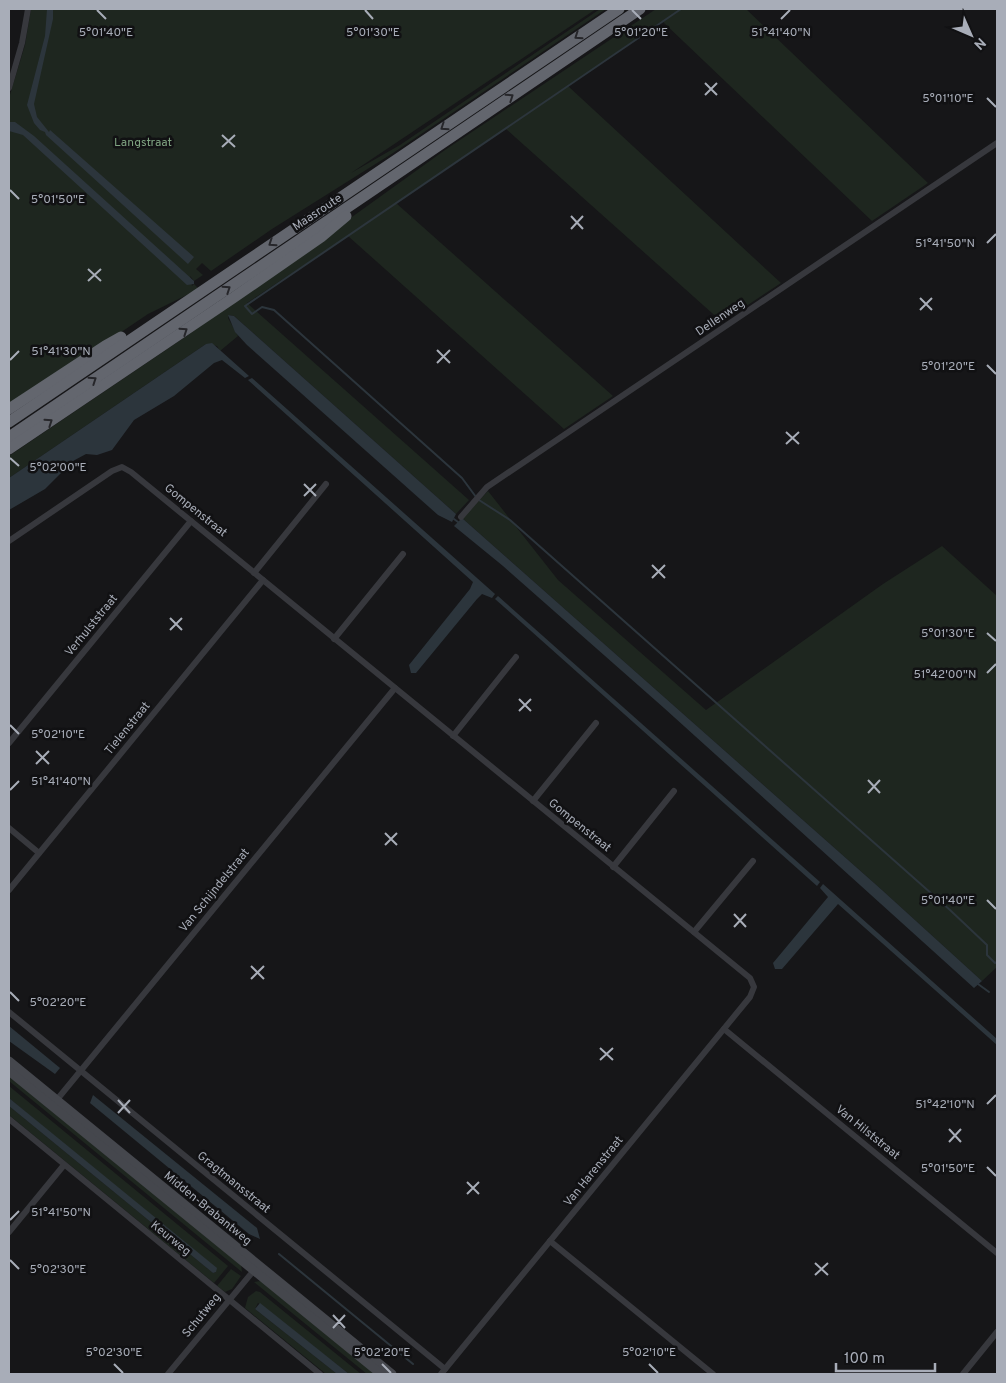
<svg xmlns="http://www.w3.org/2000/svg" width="1006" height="1383" font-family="Overpass,sans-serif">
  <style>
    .green { fill: #1e261f }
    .water { fill: #2c353c }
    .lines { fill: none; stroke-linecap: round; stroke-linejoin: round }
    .stream { stroke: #2c353c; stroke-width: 2 }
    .street { stroke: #37383d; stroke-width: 6 }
    .secondary { stroke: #45474d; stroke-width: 9 }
    .highway { stroke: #63666e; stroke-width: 11 }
    .oneway { stroke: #26262a }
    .ticks { fill: none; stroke: #a8adb8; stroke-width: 2 }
    .labels { text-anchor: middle; stroke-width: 5; stroke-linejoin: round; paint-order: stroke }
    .park-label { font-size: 12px; fill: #7fa381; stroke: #111113 }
    .street-label { font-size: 12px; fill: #a8adb8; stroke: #111113 }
    .ticks-label { font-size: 12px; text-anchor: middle; fill: #a8adb8; stroke: #111113; stroke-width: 5; stroke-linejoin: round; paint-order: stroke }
  </style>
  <rect width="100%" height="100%" fill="#161618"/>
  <!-- green -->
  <g class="green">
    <polygon points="31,9 596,9 351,173 400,145 600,9 606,9 393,153 272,229 211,271 202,263 196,269 203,275 194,281 190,276 192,286 194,284 199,289 148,314 9,408 9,98 25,45"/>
    <polygon points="656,9 746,9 928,183 872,221 662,21 568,86 781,283 722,322 506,129 396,203 613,396 564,429 348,236 247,303 469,500 456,514 234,316 229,315 228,318 238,336 220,351 217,346 206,344 9,478 9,456 188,335 445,150"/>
    <polygon points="488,491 558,580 706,710 883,584 942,546 997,596 997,967 982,981 882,890 462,518"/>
    <polygon points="9,1073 241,1264 242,1272 9,1081"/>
    <polygon points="9,1086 228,1266 214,1283 9,1115 9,1106 213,1273 216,1272 9,1098"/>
    <polygon points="231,1269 241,1276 232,1289 225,1292 217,1286"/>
    <polygon points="260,1281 265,1283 377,1374 367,1374 254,1282"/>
    <polygon points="256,1291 260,1292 361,1374 349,1374 258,1303 255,1309 337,1374 326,1374 245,1308 248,1297"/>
  </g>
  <!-- water -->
  <g class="water">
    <polygon points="47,9 53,9 53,19 34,104 37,117 49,132 50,130 194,257 188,264 46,135 45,132 40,130 34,123 27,105 45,36"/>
    <polygon points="9,122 15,122 34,136 194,281 194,284 187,285 23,135 9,131"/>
    <polygon points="228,315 234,316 456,514 452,522 438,515 247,345 235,332"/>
    <polygon points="212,343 249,376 245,378 222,360 214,363 174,396 134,420 112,450 97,455 86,454 73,461 45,489 9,510 9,478 206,344"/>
    <polygon points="252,378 495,594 492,598 482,594 477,599 416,673 411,673 409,665 470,589 473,582 248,380"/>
    <polygon points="462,518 882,890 982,981 974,988 664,708 503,566 454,526"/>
    <polygon points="498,596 820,882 817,886 495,599"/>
    <polygon points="823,884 997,1039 997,1045 838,904 782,969 775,969 773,963 828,897 820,888"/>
    <polygon points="9,1026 60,1068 55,1074 9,1041"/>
    <polygon points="93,1095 257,1228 260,1239 249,1234 90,1103"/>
    <polygon points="9,1098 217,1268 216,1272 213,1273 9,1106"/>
    <polygon points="260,1303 349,1374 337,1374 255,1309"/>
  </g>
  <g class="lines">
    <!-- stream -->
    <g class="stream">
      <polyline points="476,497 462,478 274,310 262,307 252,314 245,306 681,9"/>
      <polyline points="479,500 510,520 950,910 987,945 987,955 995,963 997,962"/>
      <polyline points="454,519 458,522"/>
      <polyline points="978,984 989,992"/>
      <polyline points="279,1254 413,1364"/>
    </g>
    <!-- street -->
    <g class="street">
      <polyline points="9,88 22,43 28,9"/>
      <polyline points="461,517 487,487 997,143"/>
      <polyline points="9,541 112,471 122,467 131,472 750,978 754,987 750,997 441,1374"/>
      <polyline points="254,573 326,484"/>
      <polyline points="334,639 403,554"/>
      <polyline points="453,736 516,657"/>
      <polyline points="9,743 191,521"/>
      <polyline points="533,801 596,723"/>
      <polyline points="9,828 39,853"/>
      <polyline points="613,867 674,791"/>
      <polyline points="9,890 263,580"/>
      <polyline points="694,932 753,861"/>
      <polyline points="9,1012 445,1369"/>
      <polyline points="724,1029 997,1253"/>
      <polyline points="55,1102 395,688"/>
      <polyline points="9,1119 320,1374"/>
      <polyline points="9,1232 64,1165"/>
      <polyline points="550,1241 713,1374"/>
      <polyline points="168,1374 255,1269"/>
      <polyline points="963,1374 997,1332"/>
    </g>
    <!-- secondary -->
    <g class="secondary">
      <polyline points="9,1061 392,1374"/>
      <polyline points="9,1071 381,1374"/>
    </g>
    <!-- highway -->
    <g class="highway">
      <polyline points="9,409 105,346 121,337"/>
      <polyline points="9,422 619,9"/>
      <polyline points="9,437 640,9"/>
      <polyline points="9,449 233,298 321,237 346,216"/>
    </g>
  </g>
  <!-- one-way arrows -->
  <defs><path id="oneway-chevron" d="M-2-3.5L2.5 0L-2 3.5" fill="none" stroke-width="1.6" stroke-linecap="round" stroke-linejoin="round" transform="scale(1.25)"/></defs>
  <g class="oneway">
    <use href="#oneway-chevron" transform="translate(578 36) rotate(146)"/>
    <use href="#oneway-chevron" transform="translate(510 97) rotate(-34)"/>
    <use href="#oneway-chevron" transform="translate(444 127) rotate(146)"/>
    <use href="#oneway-chevron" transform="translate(272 243) rotate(146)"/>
    <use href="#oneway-chevron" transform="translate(227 289) rotate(-34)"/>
    <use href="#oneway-chevron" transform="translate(184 331) rotate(-34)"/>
    <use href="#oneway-chevron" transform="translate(93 380) rotate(-34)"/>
    <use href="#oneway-chevron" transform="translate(49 422) rotate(-34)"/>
  </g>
  <!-- ticks -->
  <path class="ticks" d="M97,10L106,19M365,10L373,19M632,10L641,19M781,19L790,10M705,83L717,95M705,95L717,83M987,98L996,107M222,135L235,147M222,147L235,135M10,190L19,199M571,216L583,229M571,229L583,216M987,243L996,234M88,269L101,281M88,281L101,269M920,298L932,310M920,310L932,298M437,350L450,363M10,360L19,351M437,363L450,350M987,365L996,374M786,432L799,444M786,444L799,432M10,458L19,466M304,484L316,496M304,496L316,484M652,565L665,578M652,578L665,565M170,618L182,630M170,630L182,618M987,633L996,641M987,673L996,664M519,699L531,711M519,711L531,699M10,725L19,734M36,751L49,764M36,764L49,751M868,780L880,793M10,790L19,781M868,793L880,780M385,833L397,845M385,845L397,833M987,900L996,909M734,914L746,927M734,927L746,914M251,966L264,979M251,979L264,966M10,992L19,1001M600,1048L613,1060M600,1060L613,1048M118,1100L130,1113M987,1104L996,1095M118,1113L130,1100M949,1129L961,1142M949,1142L961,1129M987,1167L996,1176M467,1182L479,1194M467,1194L479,1182M10,1220L19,1211M10,1260L19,1269M815,1263L828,1275M815,1275L828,1263M333,1315L345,1328M333,1328L345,1315M114,1364L123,1373M382,1364L391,1373M649,1364L658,1373"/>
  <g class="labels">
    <!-- park labels -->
    <g class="park-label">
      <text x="143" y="146">Langstraat</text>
    </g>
    <!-- street labels -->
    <g class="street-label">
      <text transform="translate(317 212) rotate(-34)" y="4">Maasroute</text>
      <text transform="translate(720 317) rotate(-34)" y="4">Dellenweg</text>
      <text transform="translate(196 510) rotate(39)" y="4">Gompenstraat</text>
      <text transform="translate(91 625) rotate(-51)" y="4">Verhulststraat</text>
      <text transform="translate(127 728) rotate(-51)" y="4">Tielenstraat</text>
      <text transform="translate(580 825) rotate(39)" y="4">Gompenstraat</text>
      <text transform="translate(214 890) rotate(-51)" y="4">Van Schijndelstraat</text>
      <text transform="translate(868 1132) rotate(39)" y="4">Van Hilststraat</text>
      <text transform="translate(593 1171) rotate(-51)" y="4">Van Harenstraat</text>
      <text transform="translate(234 1182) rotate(39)" y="4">Gragtmansstraat</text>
      <text transform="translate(208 1208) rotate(39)" y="4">Midden-Brabantweg</text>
      <text transform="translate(171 1238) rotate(39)" y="4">Keurweg</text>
      <text transform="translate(201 1315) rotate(-51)" y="4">Schutweg</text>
    </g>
  </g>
  <g class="ticks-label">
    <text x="106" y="36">5°01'40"E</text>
    <text x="373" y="36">5°01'30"E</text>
    <text x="641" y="36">5°01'20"E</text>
    <text x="781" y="36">51°41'40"N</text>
    <text x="948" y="102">5°01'10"E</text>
    <text x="58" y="203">5°01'50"E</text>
    <text x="945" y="247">51°41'50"N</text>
    <text x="61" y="355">51°41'30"N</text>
    <text x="948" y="370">5°01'20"E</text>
    <text x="58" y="471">5°02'00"E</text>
    <text x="948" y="637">5°01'30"E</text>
    <text x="945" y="678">51°42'00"N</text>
    <text x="58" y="738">5°02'10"E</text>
    <text x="61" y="785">51°41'40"N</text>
    <text x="948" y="904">5°01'40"E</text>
    <text x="58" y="1006">5°02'20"E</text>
    <text x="945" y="1108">51°42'10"N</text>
    <text x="948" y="1172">5°01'50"E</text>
    <text x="61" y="1216">51°41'50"N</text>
    <text x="58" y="1273">5°02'30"E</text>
    <text x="114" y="1356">5°02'30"E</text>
    <text x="382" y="1356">5°02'20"E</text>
    <text x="649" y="1356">5°02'10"E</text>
  </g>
  <!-- border -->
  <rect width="1006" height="1383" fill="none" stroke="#a8adb8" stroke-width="20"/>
  <!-- north arrow -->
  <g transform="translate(971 35) rotate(135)" stroke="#111113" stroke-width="4" paint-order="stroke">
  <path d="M0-4L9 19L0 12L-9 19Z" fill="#a8adb8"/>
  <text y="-8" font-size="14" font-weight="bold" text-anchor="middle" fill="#a8adb8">N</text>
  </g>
  <!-- scale -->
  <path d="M836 1363v8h99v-8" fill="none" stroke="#a8adb8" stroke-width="2.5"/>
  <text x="844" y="1363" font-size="15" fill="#a8adb8" stroke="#111113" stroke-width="4" paint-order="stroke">100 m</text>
</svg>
